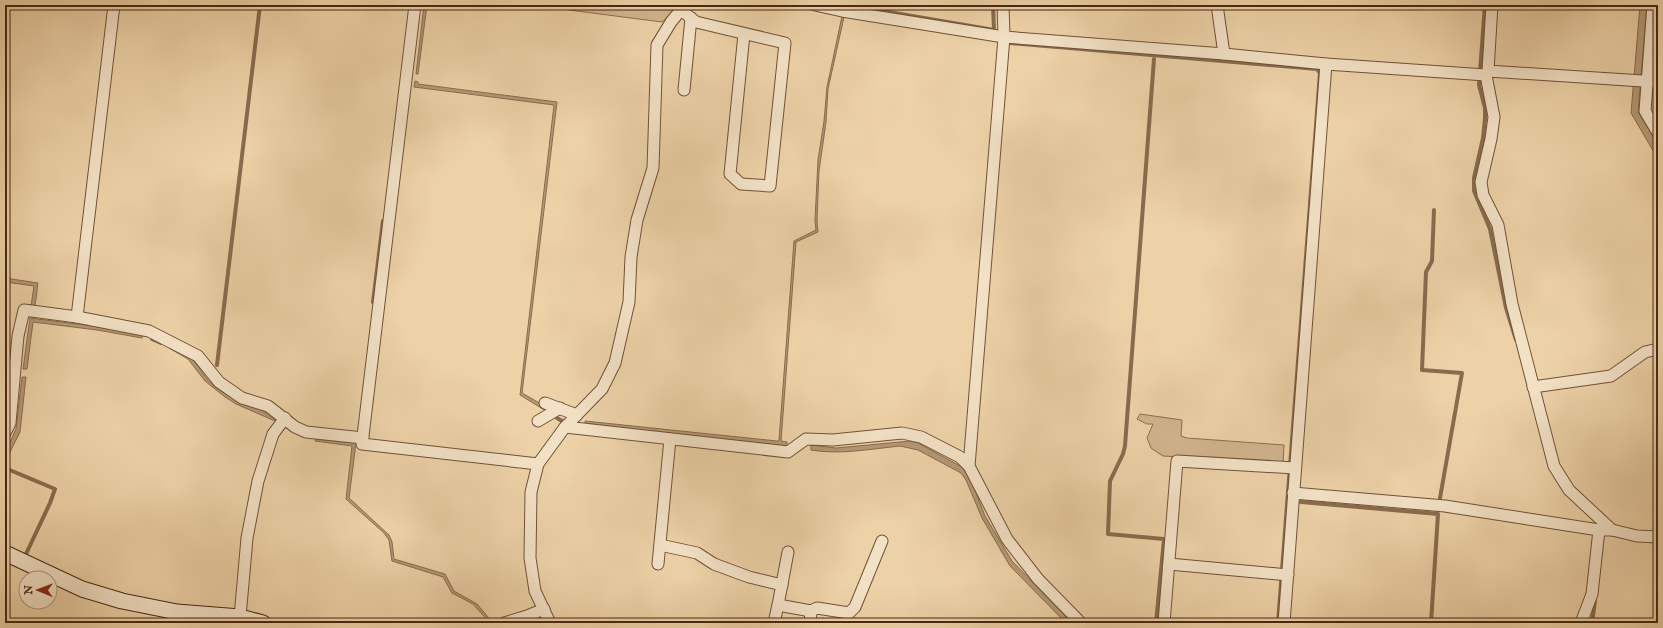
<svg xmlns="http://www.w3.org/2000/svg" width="1663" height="628" font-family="'IM FELL English',serif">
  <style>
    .green { fill: #d1b48e; stroke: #8c6e50 }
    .water { fill: #b59874; stroke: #896b4d }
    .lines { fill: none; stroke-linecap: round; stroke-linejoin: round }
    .stream { stroke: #896b4d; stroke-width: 4 }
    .minor-casing { stroke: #715237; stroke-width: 13 }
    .secondary-casing { stroke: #482812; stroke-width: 17 }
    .minor { stroke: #f3e1c6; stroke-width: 11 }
    .secondary { stroke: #f3e1c6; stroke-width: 15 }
  </style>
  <rect width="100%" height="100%" fill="#edd1a7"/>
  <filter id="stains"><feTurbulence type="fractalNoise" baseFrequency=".005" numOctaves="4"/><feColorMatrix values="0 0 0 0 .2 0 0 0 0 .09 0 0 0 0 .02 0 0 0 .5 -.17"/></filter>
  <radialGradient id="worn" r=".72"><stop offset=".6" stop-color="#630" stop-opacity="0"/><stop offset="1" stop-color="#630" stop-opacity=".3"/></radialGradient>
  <!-- green -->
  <g class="green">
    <polygon points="570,5 677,5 669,16 662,22 569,10"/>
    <polygon points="1140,414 1182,420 1181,436 1187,438 1284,445 1283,463 1163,456 1151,448 1147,438 1153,424 1147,424 1137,419"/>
  </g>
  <!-- water -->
  <g class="water">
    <polygon points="424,5 427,5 418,74 416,74"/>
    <polygon points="1640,5 1647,5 1638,112 1658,145 1658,159 1631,113"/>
    <polygon points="842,16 844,17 828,89 826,122 819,171 817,221 818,232 796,242 781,441 787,442 787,446 585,424 585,421 777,441 779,440 794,241 816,230 815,220 818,160 824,121 827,87"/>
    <polygon points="415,81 418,82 418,84 557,102 522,393 548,408 546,411 520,395 554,105 414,87"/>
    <polygon points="5,278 38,283 35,306 31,306 34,286 5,282"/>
    <polygon points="30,318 100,327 143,334 142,338 97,330 33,322 27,369 23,369"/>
    <path d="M170,346C176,349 186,353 191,358C200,367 205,379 215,387C234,401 256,406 277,418L275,421L236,404L225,397L205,381L188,359L169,348Z"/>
    <polygon points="22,377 26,377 20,432 5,462 5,454 16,429"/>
    <polygon points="316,439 356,443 349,498 389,535 392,542 394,559 445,574 454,591 477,604 493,623 490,623 473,604 452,593 443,577 392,561 389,540 384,533 346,499 352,446 315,441"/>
    <path d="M910,441L918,443L962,467L971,480L985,516L1012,561L1072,623H1066L1010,566L982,518L966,480L961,473L918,450L900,446C871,449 840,455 811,450V445L836,448Z"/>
  </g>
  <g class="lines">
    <!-- stream -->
    <g class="stream">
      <polyline points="848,5 994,30 993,5"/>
      <polyline points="1485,5 1479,85 1485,108 1485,119 1483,138 1474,178 1474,191 1490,229 1506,308 1516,340"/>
      <polyline points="1010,43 1317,69 1320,73 1278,623"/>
      <polyline points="1154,59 1125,446 1123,454 1110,481 1108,534 1164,539 1156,623"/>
      <polyline points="1434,210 1432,261 1426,272 1422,370 1462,373 1440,498"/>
      <polyline points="373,302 383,221"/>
      <polyline points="152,339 161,343"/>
      <polyline points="217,365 260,5"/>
      <polyline points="557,418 562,421"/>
      <polyline points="5,468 55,489 50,503 26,554"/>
      <polyline points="1301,502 1438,514 1431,623"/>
      <polyline points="1592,623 1595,601"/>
    </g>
    <defs>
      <g id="minor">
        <polyline points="415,5 362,444 538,464"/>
        <polyline points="815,5 842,11 1004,37 1224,54 1326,64 1486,75 1488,71 1492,5"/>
        <polyline points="1217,5 1224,54"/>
        <polyline points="1653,5 1645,111 1658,133"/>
        <polyline points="681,10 696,22 785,43 770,186 741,184 730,174 744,34"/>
        <polyline points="1488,71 1658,82"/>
        <polyline points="1486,75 1494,117 1491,139 1481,182 1483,195 1498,225 1512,304 1554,466 1569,490 1612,530"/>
        <polyline points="684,90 691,18"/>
        <polyline points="77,317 114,5"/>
        <polyline points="1533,387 1611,376 1645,352 1658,349"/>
        <polyline points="545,403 577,415"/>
        <polyline points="538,421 560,408"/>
        <polyline points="565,427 788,452 806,439 833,440 902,433 921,437 960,457 969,466 1007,539 1038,579 1081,623"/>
        <polyline points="5,433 10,423 18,336 24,310 77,317 149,331 198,356 219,382 242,398 268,406 295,427 306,432 363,438"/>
        <polyline points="969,466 1004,37 1003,5"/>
        <polyline points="1293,493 1445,506 1599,530 1612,530 1637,536 1658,537"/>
        <polyline points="660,545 697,553 714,564 749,577 782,585"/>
        <polyline points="788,552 778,605 811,611"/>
        <polyline points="658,564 670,439"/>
        <polyline points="1169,564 1288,575"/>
        <polyline points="177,612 183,623"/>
        <polyline points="240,617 247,538 258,481 273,434 285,418"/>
        <polyline points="504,623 527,616 544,609"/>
        <polyline points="550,623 535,591 530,558 531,492 538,464 565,427 602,389 615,363 629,302 631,257 637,220 653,168 657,45 671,22 685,5"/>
        <polyline points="774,623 778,605"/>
        <polyline points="810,623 811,611 817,608 849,613 855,607 882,541"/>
        <polyline points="1164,623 1177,461 1295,468"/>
        <polyline points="1284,623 1326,64"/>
        <polyline points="1581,623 1592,594 1599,530"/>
      </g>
      <polyline id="secondary" points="5,553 82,589 122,601 177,612 240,617 263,623"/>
    </defs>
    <!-- minor casing -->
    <use href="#minor" class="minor-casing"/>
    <!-- secondary casing -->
    <use href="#secondary" class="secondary-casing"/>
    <!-- minor -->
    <use href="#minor" class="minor"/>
    <!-- secondary -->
    <use href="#secondary" class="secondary"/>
  </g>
  <!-- margin -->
  <rect width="1663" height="628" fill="none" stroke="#edd1a7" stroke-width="20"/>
  <rect x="6" y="6" width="1651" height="616" fill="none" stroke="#482812" stroke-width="2"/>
  <rect x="10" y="10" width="1643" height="608" fill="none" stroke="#482812"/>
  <!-- north arrow -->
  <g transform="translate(38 590) rotate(271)"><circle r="19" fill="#f3e1c6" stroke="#af977e"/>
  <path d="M0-3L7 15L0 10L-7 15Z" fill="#8f2418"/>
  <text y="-6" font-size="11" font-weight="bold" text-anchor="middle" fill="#482812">N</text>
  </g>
  <rect width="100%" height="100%" filter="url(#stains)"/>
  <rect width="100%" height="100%" fill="url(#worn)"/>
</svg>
